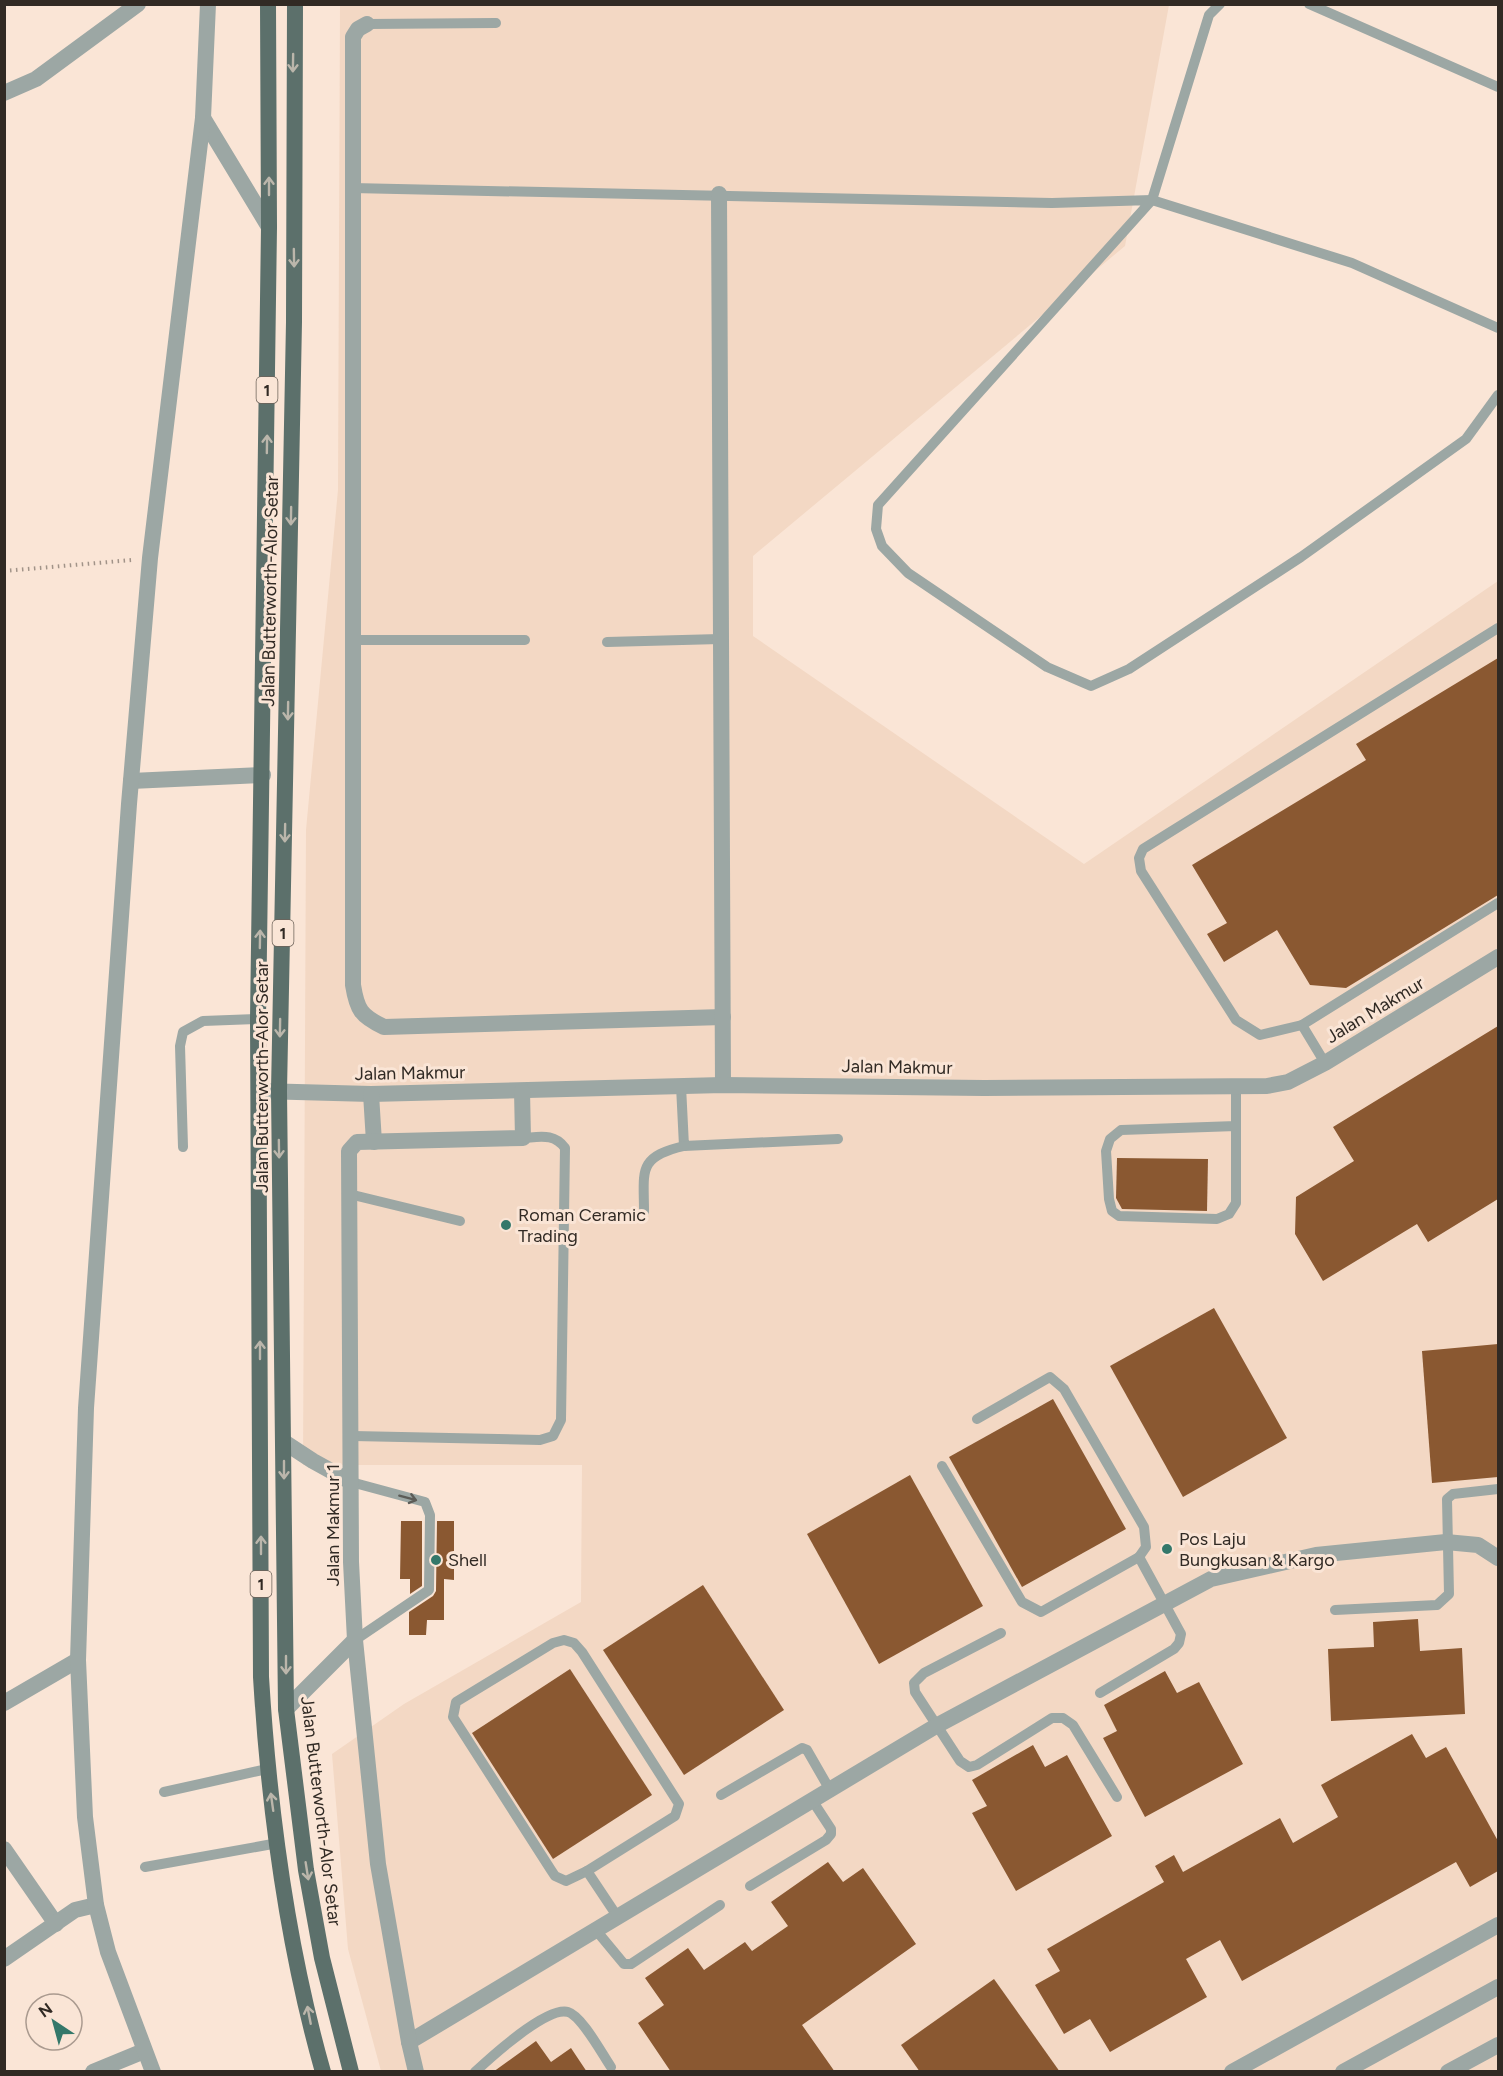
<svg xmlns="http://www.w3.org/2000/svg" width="1503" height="2076" font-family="Figtree,sans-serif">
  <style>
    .built { fill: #f3d8c4 }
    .building { fill: #8a5831 }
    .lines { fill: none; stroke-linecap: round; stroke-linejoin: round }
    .path { stroke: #a19388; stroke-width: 4; stroke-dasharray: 1.5 4.5; stroke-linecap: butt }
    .service { stroke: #9ca7a4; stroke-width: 10 }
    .minor { stroke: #9ca7a4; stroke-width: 16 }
    .primary { stroke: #5c706b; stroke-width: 16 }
    .oneway { stroke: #bbb6ab }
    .oneway2 { stroke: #5c5c57 }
    .poi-dot { fill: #34786a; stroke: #fae5d6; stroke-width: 2 }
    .labels { text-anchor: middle; stroke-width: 6; stroke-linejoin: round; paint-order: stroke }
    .shield { fill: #fae5d6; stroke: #6d6259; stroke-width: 1.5 }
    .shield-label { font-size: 16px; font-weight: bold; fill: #312a24 }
    .street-label { font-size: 18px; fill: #312a24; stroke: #fae5d6 }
    .poi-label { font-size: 18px; fill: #312a24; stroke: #fae5d6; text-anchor: start }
  </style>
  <rect width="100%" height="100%" fill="#fae5d6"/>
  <!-- built -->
  <polygon class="built" points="340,5 1169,5 1125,246 753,556 753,636 1084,864 1498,581 1498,2071 381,2071 348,1949 332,1754 404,1704 581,1602 582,1465 303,1465 306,830 338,490"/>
  <!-- building -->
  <g class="building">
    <polygon points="1498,658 1498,895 1346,988 1310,985 1277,930 1224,962 1207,934 1227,923 1192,865 1366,760 1356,744"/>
    <polygon points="1498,1026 1498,1199 1428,1242 1417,1224 1323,1281 1295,1234 1296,1197 1354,1161 1333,1127"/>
    <polygon points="1117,1158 1208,1159 1207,1211 1122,1209 1116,1198"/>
    <polygon points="1214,1308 1287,1438 1183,1497 1110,1366"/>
    <polygon points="1498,1344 1498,1477 1432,1483 1422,1351"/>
    <polygon points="1053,1399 1126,1529 1022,1587 949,1457"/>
    <polygon points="910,1475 983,1606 879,1664 807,1534"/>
    <polygon points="401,1521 422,1521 422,1586 410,1594 410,1579 400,1579"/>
    <polygon points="437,1521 454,1521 454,1580 444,1579 444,1620 427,1620 426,1635 409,1635 409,1612 433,1596 436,1591"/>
    <polygon points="703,1585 784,1710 684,1775 603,1650"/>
    <polygon points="1418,1619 1420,1651 1462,1648 1465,1714 1331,1721 1328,1649 1374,1647 1373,1622"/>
    <polygon points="570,1669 652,1795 553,1859 472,1733"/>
    <polygon points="1165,1671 1177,1693 1199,1682 1243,1764 1145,1817 1103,1738 1117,1731 1104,1705"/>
    <polygon points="1412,1734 1426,1758 1446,1747 1498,1841 1498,1871 1470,1887 1456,1862 1242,1981 1220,1940 1186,1959 1207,1997 1110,2052 1090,2019 1064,2034 1035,1985 1060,1971 1047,1949 1164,1882 1155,1866 1174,1855 1183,1872 1280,1818 1293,1843 1338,1817 1321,1785"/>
    <polygon points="1033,1745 1045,1767 1067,1755 1112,1836 1016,1891 972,1813 987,1806 972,1780"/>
    <polygon points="828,1862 843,1882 863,1868 916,1944 802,2025 835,2072 671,2072 638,2023 664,2005 645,1978 688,1948 704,1970 745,1942 752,1951 788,1926 771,1902"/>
    <polygon points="994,1979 1060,2072 920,2072 901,2045"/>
    <polygon points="536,2041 551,2062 571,2048 587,2072 493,2072"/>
  </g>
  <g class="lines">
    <!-- path -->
    <polyline class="path" points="4,571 132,560"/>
    <!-- service -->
    <g class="service">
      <polyline points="1220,4 1209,15 1152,200 1352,263 1498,328"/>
      <polyline points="1309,4 1498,87"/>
      <polyline points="367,24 496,23"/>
      <polyline points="352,188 1052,203 1152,200 878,505 876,529 882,546 908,573 1047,667 1091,686 1129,669 1301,557 1466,439 1498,395"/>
      <polyline points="353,640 525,640"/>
      <polyline points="607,642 720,639"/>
      <polyline points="1302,1025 1260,1035 1236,1020 1141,871 1139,858 1143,849 1498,628"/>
      <polyline points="1325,1063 1302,1025 1498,903"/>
      <polyline points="681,1086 684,1146 838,1139"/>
      <polyline points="1236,1126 1121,1130 1110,1139 1106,1151 1109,1199 1112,1211 1119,1216 1217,1219 1229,1214 1236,1203 1236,1087"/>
      <polyline points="183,1147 180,1046 183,1032 203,1021 258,1019"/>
      <polyline points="349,1194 460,1221"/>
      <path d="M644,1212C644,1171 637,1157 684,1146"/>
      <polyline points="977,1419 1050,1377 1064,1389 1144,1527 1146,1547 1139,1557 1181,1634 1179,1643 1174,1649 1100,1693"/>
      <path d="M353,1436L540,1440L553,1436L561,1420L565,1148C554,1133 540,1137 523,1138"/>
      <polyline points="942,1466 1022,1602 1041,1612 1139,1557"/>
      <polyline points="351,1482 425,1502 430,1515 429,1590 355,1640"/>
      <polyline points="1335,1610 1437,1605 1449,1594 1447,1499 1453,1494 1498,1489"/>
      <polyline points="1001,1633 924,1673 914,1683 915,1692 960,1761 969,1767 977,1765 1052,1718 1063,1718 1073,1725 1117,1797"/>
      <polygon points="564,1640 574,1643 582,1652 679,1804 675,1816 587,1871 566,1881 555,1876 551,1870 453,1717 456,1702 553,1643"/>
      <polyline points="164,1792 267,1769"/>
      <polyline points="721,1795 802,1748 807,1750 830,1790"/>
      <polyline points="145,1867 278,1843"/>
      <polyline points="587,1871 617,1916"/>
      <polyline points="750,1886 826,1840 831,1834 831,1829 812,1800"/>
      <polyline points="595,1929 624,1964 631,1964 720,1905"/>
      <path d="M475,2072C491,2057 547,2006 568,2012C582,2016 602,2054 611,2067"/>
    </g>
    <!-- minor -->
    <g class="minor">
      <path d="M367,24L358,29L353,37V985C357,1010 361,1016 384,1027L723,1017"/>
      <polyline points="4,93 36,79 138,4"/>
      <polyline points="203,118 269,227"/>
      <polyline points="719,194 723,1085"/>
      <polyline points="131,781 263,775"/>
      <polyline points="260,1091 371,1094 723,1085 984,1088 1267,1086 1288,1082 1325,1063 1498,957"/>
      <polyline points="371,1094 374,1142"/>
      <polyline points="284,1442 313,1461 351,1482"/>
      <polyline points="4,1703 78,1660"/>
      <polyline points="286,1709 355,1640"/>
      <polyline points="4,1849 56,1924"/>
      <polyline points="4,1959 75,1910 96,1905"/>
      <polyline points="409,2042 936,1726 1211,1579 1316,1555 1446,1542 1478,1545 1498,1558"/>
      <polyline points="93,2072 144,2051"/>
      <polyline points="153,2072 108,1952 96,1905 85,1817 78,1660 86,1408 129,804 150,558 203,118 208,4"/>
      <polyline points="416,2072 409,2042 378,1864 355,1640 351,1562 349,1151 357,1142 523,1138 522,1091"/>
      <polyline points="1232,2072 1498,1925"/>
      <polyline points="1343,2072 1498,1987"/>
      <polyline points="1448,2072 1498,2045"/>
    </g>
    <!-- primary -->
    <g class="primary">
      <path d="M268,4L269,227L258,1019L261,1677C269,1809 287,1945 323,2072"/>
      <polyline points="295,4 294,322 279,1091 286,1709 306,1870 322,1958 351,2072"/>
    </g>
  </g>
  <!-- one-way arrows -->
  <defs><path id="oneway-shaft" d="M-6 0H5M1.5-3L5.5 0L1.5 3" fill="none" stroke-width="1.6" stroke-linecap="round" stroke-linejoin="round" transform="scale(1.5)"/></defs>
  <g class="oneway">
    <use href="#oneway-shaft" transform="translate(293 63) rotate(91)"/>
    <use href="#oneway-shaft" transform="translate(269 186) rotate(-90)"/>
    <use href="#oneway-shaft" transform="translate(294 258) rotate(89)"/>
    <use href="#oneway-shaft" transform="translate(267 444) rotate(-89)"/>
    <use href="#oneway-shaft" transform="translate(291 516) rotate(91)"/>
    <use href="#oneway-shaft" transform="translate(288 711) rotate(91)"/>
    <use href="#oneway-shaft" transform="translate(285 833) rotate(91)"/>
    <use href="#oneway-shaft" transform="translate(260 939) rotate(-89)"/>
    <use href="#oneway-shaft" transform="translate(280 1028) rotate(91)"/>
    <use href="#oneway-shaft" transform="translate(279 1149) rotate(89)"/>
    <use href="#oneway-shaft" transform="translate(260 1350) rotate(-90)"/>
    <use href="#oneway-shaft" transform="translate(284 1470) rotate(90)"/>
    <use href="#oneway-shaft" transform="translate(261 1545) rotate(-90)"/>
    <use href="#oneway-shaft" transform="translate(286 1665) rotate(90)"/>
    <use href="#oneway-shaft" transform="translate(272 1802) rotate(-98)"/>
    <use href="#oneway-shaft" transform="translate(307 1871) rotate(81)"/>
    <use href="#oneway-shaft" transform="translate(309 2015) rotate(-101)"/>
  </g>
  <use class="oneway2" href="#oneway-shaft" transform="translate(408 1498) rotate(15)"/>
  <!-- markers -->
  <g class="poi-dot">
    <circle cx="506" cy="1225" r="6"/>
    <circle cx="1167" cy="1549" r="6"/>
    <circle cx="436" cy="1560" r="6"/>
  </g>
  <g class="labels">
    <!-- shield labels -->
    <g class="shield">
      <rect x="256.5" y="377" width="21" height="26" rx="4.5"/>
      <rect x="272.5" y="920" width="21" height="26" rx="4.5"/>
      <rect x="250.5" y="1571" width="21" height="26" rx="4.5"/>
    </g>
    <g class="shield-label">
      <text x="267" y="396">1</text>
      <text x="283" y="939">1</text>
      <text x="261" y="1590">1</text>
    </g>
    <!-- street labels -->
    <g class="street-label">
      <text transform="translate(270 591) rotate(-89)" y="6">Jalan Butterworth-Alor Setar</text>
      <text transform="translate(1375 1010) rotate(-31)" y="6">Jalan Makmur</text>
      <text transform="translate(897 1067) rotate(1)" y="6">Jalan Makmur</text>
      <text transform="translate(410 1073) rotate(-1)" y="6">Jalan Makmur</text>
      <text transform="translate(262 1077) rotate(-90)" y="6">Jalan Butterworth-Alor Setar</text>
      <text transform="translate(333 1525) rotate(-90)" y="6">Jalan Makmur 1</text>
      <text transform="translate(321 1811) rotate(83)" y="6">Jalan Butterworth-Alor Setar</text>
    </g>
    <!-- poi labels -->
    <g class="poi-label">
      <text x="518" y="1221">Roman Ceramic<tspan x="518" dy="21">Trading</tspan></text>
      <text x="1179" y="1545">Pos Laju<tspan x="1179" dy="21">Bungkusan &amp; Kargo</tspan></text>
      <text x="448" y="1566">Shell</text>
    </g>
  </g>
  <!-- border -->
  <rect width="1503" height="2076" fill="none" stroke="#312a24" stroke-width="12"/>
  <!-- north arrow -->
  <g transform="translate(54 2022) rotate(324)"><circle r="28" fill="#fae5d6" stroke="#aa9a8f" stroke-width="1.5"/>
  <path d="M0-4.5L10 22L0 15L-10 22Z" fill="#34786a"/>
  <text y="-9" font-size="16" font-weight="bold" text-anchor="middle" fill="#312a24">N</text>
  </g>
</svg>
